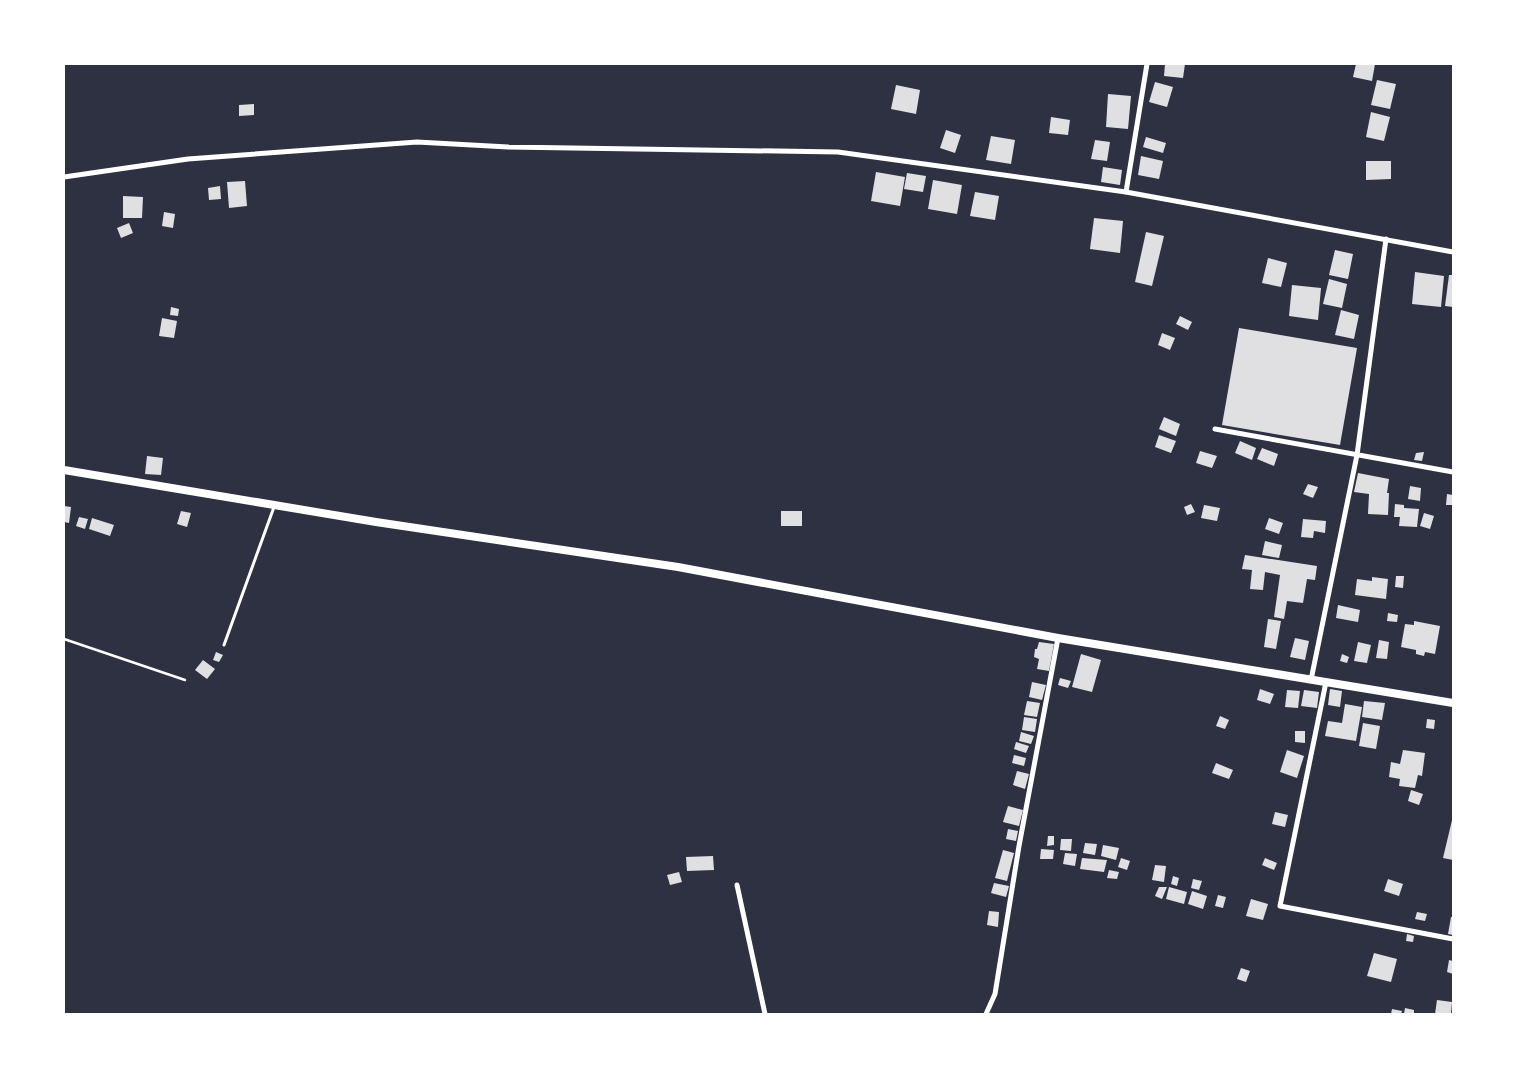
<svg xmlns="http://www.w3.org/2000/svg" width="1517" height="1078" font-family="'Alegreya Sans',sans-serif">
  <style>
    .building { fill: #e0e0e3 }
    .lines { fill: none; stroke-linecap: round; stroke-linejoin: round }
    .path { stroke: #fff; stroke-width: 2.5 }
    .service { stroke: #fff; stroke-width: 3 }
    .minor { stroke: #fff; stroke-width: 5 }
    .tertiary { stroke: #fff; stroke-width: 8 }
  </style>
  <rect width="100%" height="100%" fill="#2d3142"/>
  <!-- building -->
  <g class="building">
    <polygon points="1165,64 1185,64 1183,78 1164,76"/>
    <polygon points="1356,64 1375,64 1372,81 1353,77"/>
    <polygon points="1377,80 1396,84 1390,109 1371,105"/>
    <polygon points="1155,82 1173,87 1167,107 1149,102"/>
    <polygon points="896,85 920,90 916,114 891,109"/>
    <polygon points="1108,94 1131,96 1128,129 1106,127"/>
    <polygon points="254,104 254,115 239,116 239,105"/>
    <polygon points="1371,112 1390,117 1384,141 1366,137"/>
    <polygon points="1051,117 1070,120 1068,135 1049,133"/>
    <polygon points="946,130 961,135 955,153 940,148"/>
    <polygon points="991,136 1015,140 1011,164 986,160"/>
    <polygon points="1146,137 1166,143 1163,153 1143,147"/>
    <polygon points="1095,140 1110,142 1107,161 1091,159"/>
    <polygon points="1141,156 1163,161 1159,179 1138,175"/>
    <polygon points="1366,161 1391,161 1391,179 1366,180"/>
    <polygon points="1103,167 1122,170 1120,185 1101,182"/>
    <polygon points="876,172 905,177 900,206 871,201"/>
    <polygon points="907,173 926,176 923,192 904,189"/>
    <polygon points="933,180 962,185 957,214 928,209"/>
    <polygon points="245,181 247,206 229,208 227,182"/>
    <polygon points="220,186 221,199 209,200 208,188"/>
    <polygon points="975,192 999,196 995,220 970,216"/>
    <polygon points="123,196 143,197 142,218 123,218"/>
    <polygon points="164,212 175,214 173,228 162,226"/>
    <polygon points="1094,218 1123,221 1120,253 1090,249"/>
    <polygon points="129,223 133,233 121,238 117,228"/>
    <polygon points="1146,232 1164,236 1152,286 1135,282"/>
    <polygon points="1335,250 1353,254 1348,279 1329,275"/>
    <polygon points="1268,258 1287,263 1281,287 1262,283"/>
    <polygon points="1415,272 1444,276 1441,307 1412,304"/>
    <polygon points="1449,275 1453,275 1453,307 1445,306"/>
    <polygon points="1329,279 1347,284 1342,308 1323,304"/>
    <polygon points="1292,285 1321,288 1318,320 1289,316"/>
    <polygon points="171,307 179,309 178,316 170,315"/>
    <polygon points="1341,310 1359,315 1354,339 1335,335"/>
    <polygon points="1180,316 1192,322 1188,330 1176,324"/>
    <polygon points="162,318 177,321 174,338 159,336"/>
    <polygon points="1239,328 1357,348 1340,445 1222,425"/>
    <polygon points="1162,333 1175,338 1170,350 1158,345"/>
    <polygon points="1164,417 1180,424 1176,436 1159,429"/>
    <polygon points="1159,435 1176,441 1171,453 1155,447"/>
    <polygon points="1240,441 1256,448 1252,460 1235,453"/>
    <polygon points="1262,448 1278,454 1274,466 1257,459"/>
    <polygon points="1200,451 1217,456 1212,468 1196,463"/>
    <polygon points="1424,452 1422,461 1414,460 1416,453"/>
    <polygon points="147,456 163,458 161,475 145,474"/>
    <polygon points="1358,473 1389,479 1387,493 1389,493 1388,515 1368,514 1369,494 1354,492"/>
    <polygon points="1308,484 1318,487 1313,498 1303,494"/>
    <polygon points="1410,486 1421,488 1420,501 1408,499"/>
    <polygon points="1447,494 1453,495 1453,505 1446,505"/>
    <polygon points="1191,504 1195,512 1187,515 1184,507"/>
    <polygon points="1395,504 1404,505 1404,508 1419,509 1417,527 1399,526 1400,517 1394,517"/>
    <polygon points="1204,505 1220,508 1217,521 1201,518"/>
    <polygon points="64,506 71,507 69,523 64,522"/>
    <polygon points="181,511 191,513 187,527 177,524"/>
    <rect x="781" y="511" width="21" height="15"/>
    <polygon points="1424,513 1434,516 1430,529 1420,526"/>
    <polygon points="79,517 88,519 85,529 76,526"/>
    <polygon points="92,518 114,525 110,536 89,529"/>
    <polygon points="1269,518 1283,523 1279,534 1265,529"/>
    <polygon points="1303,519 1326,521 1325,533 1314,531 1313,538 1301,537"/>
    <polygon points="1265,541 1282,545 1279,558 1262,555"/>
    <polygon points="1245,555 1317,566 1315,580 1307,579 1303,603 1287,601 1284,619 1274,617 1280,575 1265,572 1263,590 1250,589 1252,570 1242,569"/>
    <polygon points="1396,576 1404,576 1403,588 1395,587"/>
    <polygon points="1372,577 1388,579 1386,599 1355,595 1357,579 1372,581"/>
    <polygon points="1338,605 1360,610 1358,622 1336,618"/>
    <polygon points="1388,613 1398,615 1397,622 1387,621"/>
    <polygon points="1268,619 1281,621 1276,649 1264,647"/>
    <polygon points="1414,621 1440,626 1435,654 1425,652 1424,656 1416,654 1416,650 1401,647 1405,624 1414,625"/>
    <polygon points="1295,638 1309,641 1305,660 1290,657"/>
    <polygon points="1379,640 1389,642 1387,659 1376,658"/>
    <polygon points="1039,642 1054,644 1049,671 1037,669 1039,659 1034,657 1035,649 1037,649"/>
    <polygon points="1358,642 1371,645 1367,663 1354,661"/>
    <polygon points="216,652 223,655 219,662 213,660"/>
    <polygon points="1081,654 1101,660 1092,692 1072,687"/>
    <polygon points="1342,654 1349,657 1347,663 1340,661"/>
    <polygon points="203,660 215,669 207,679 195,670"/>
    <polygon points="1060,678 1071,681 1068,688 1058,685"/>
    <polygon points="1032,682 1046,685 1042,700 1029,697"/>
    <polygon points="1260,689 1274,694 1270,704 1257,700"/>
    <polygon points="1330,689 1342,691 1340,707 1328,705"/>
    <polygon points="1287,690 1300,691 1298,708 1285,707"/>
    <polygon points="1304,690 1319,692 1317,708 1301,706"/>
    <polygon points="1027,701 1040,703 1037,717 1024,715"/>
    <polygon points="1364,701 1385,703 1382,720 1362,717"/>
    <polygon points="1345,704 1362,707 1356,741 1325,736 1328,721 1342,723"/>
    <polygon points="1220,716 1229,720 1225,729 1216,726"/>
    <polygon points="1024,717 1037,719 1035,732 1022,730"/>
    <polygon points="1427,719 1435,720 1434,729 1426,728"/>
    <polygon points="1363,723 1380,726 1376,749 1359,746"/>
    <polygon points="1295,731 1305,731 1305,743 1295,742"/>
    <polygon points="1021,732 1034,736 1031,744 1019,741"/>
    <polygon points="1016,742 1029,746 1026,753 1014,749"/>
    <polygon points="1287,750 1304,756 1297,778 1280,772"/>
    <polygon points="1403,750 1425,753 1422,776 1418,775 1415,788 1399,786 1400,779 1389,777 1391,762 1400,764"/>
    <polygon points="1014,755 1026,758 1024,766 1012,763"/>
    <polygon points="1216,763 1233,770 1229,779 1212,773"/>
    <polygon points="1017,771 1029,774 1025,789 1013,785"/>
    <polygon points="1411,790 1423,794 1419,805 1408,801"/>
    <polygon points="1008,806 1023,810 1019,826 1003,822"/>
    <polygon points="1275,812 1288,815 1285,827 1272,824"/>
    <polygon points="1453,816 1453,860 1443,858"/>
    <polygon points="1008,829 1018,831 1016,841 1006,839"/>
    <polygon points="1048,836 1054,836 1054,845 1047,846"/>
    <polygon points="1061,839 1072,839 1071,851 1060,850"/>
    <polygon points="1085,843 1097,844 1095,855 1083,853"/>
    <polygon points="1103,845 1119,848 1116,860 1101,856"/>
    <polygon points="1041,849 1054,850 1053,859 1040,859"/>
    <polygon points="1003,850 1014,853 1007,881 995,878"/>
    <polygon points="1065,853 1077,854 1075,866 1063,864"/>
    <polygon points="713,856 714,870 687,871 686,857"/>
    <polygon points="1082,858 1107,860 1104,872 1080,869"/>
    <polygon points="1121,858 1130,861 1127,870 1118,867"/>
    <polygon points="1265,858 1277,863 1274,870 1262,865"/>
    <polygon points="1155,865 1166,866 1164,882 1152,880"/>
    <polygon points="1109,870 1119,872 1117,879 1107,878"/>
    <polygon points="679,872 682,882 670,885 667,875"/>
    <polygon points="1173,876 1179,878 1177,886 1171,884"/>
    <polygon points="1193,879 1202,881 1199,890 1191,888"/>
    <polygon points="1388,879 1403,884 1399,896 1384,891"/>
    <polygon points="994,883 1009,886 1006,897 991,893"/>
    <polygon points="1159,887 1167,887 1162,899 1155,896"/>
    <polygon points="1169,887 1187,892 1184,904 1166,899"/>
    <polygon points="1192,891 1207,896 1203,909 1188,904"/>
    <polygon points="1218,895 1226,897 1223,908 1215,906"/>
    <polygon points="1251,899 1268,904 1263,920 1246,916"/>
    <polygon points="989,911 999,912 998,927 987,925"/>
    <polygon points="1417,912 1427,914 1425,921 1415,919"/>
    <polygon points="1451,917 1453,917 1453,935 1448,934"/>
    <polygon points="1407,934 1414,936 1413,942 1406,941"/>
    <polygon points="1374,953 1397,959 1391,982 1367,976"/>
    <polygon points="1449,960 1453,961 1453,974 1447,972"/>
    <polygon points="1241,968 1250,971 1246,982 1237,979"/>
    <polygon points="1437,1000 1452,1002 1451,1014 1435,1014"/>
    <polygon points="1405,1008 1414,1010 1414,1014 1404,1014"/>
    <polygon points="1392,1009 1402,1011 1401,1014 1391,1014"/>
  </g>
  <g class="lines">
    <!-- path -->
    <polyline class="path" points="64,639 185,680"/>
    <!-- service -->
    <polyline class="service" points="224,645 274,507"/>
    <!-- minor -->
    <g class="minor">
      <polyline points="64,177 188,159 417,142 508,147 838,152 1126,192 1453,252"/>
      <polyline points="1126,192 1147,64"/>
      <polyline points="1215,429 1453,472"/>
      <polyline points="1311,680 1357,455 1386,239"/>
      <polyline points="1326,682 1280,906 1453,939"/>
      <polyline points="737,885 765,1014"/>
      <polyline points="986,1014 995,994 1019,846 1058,638"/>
    </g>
    <!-- tertiary -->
    <polyline class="tertiary" points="64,470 376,522 678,567 1058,638 1453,703"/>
  </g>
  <!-- border -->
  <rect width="1517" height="1078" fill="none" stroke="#ffffff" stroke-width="130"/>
</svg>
